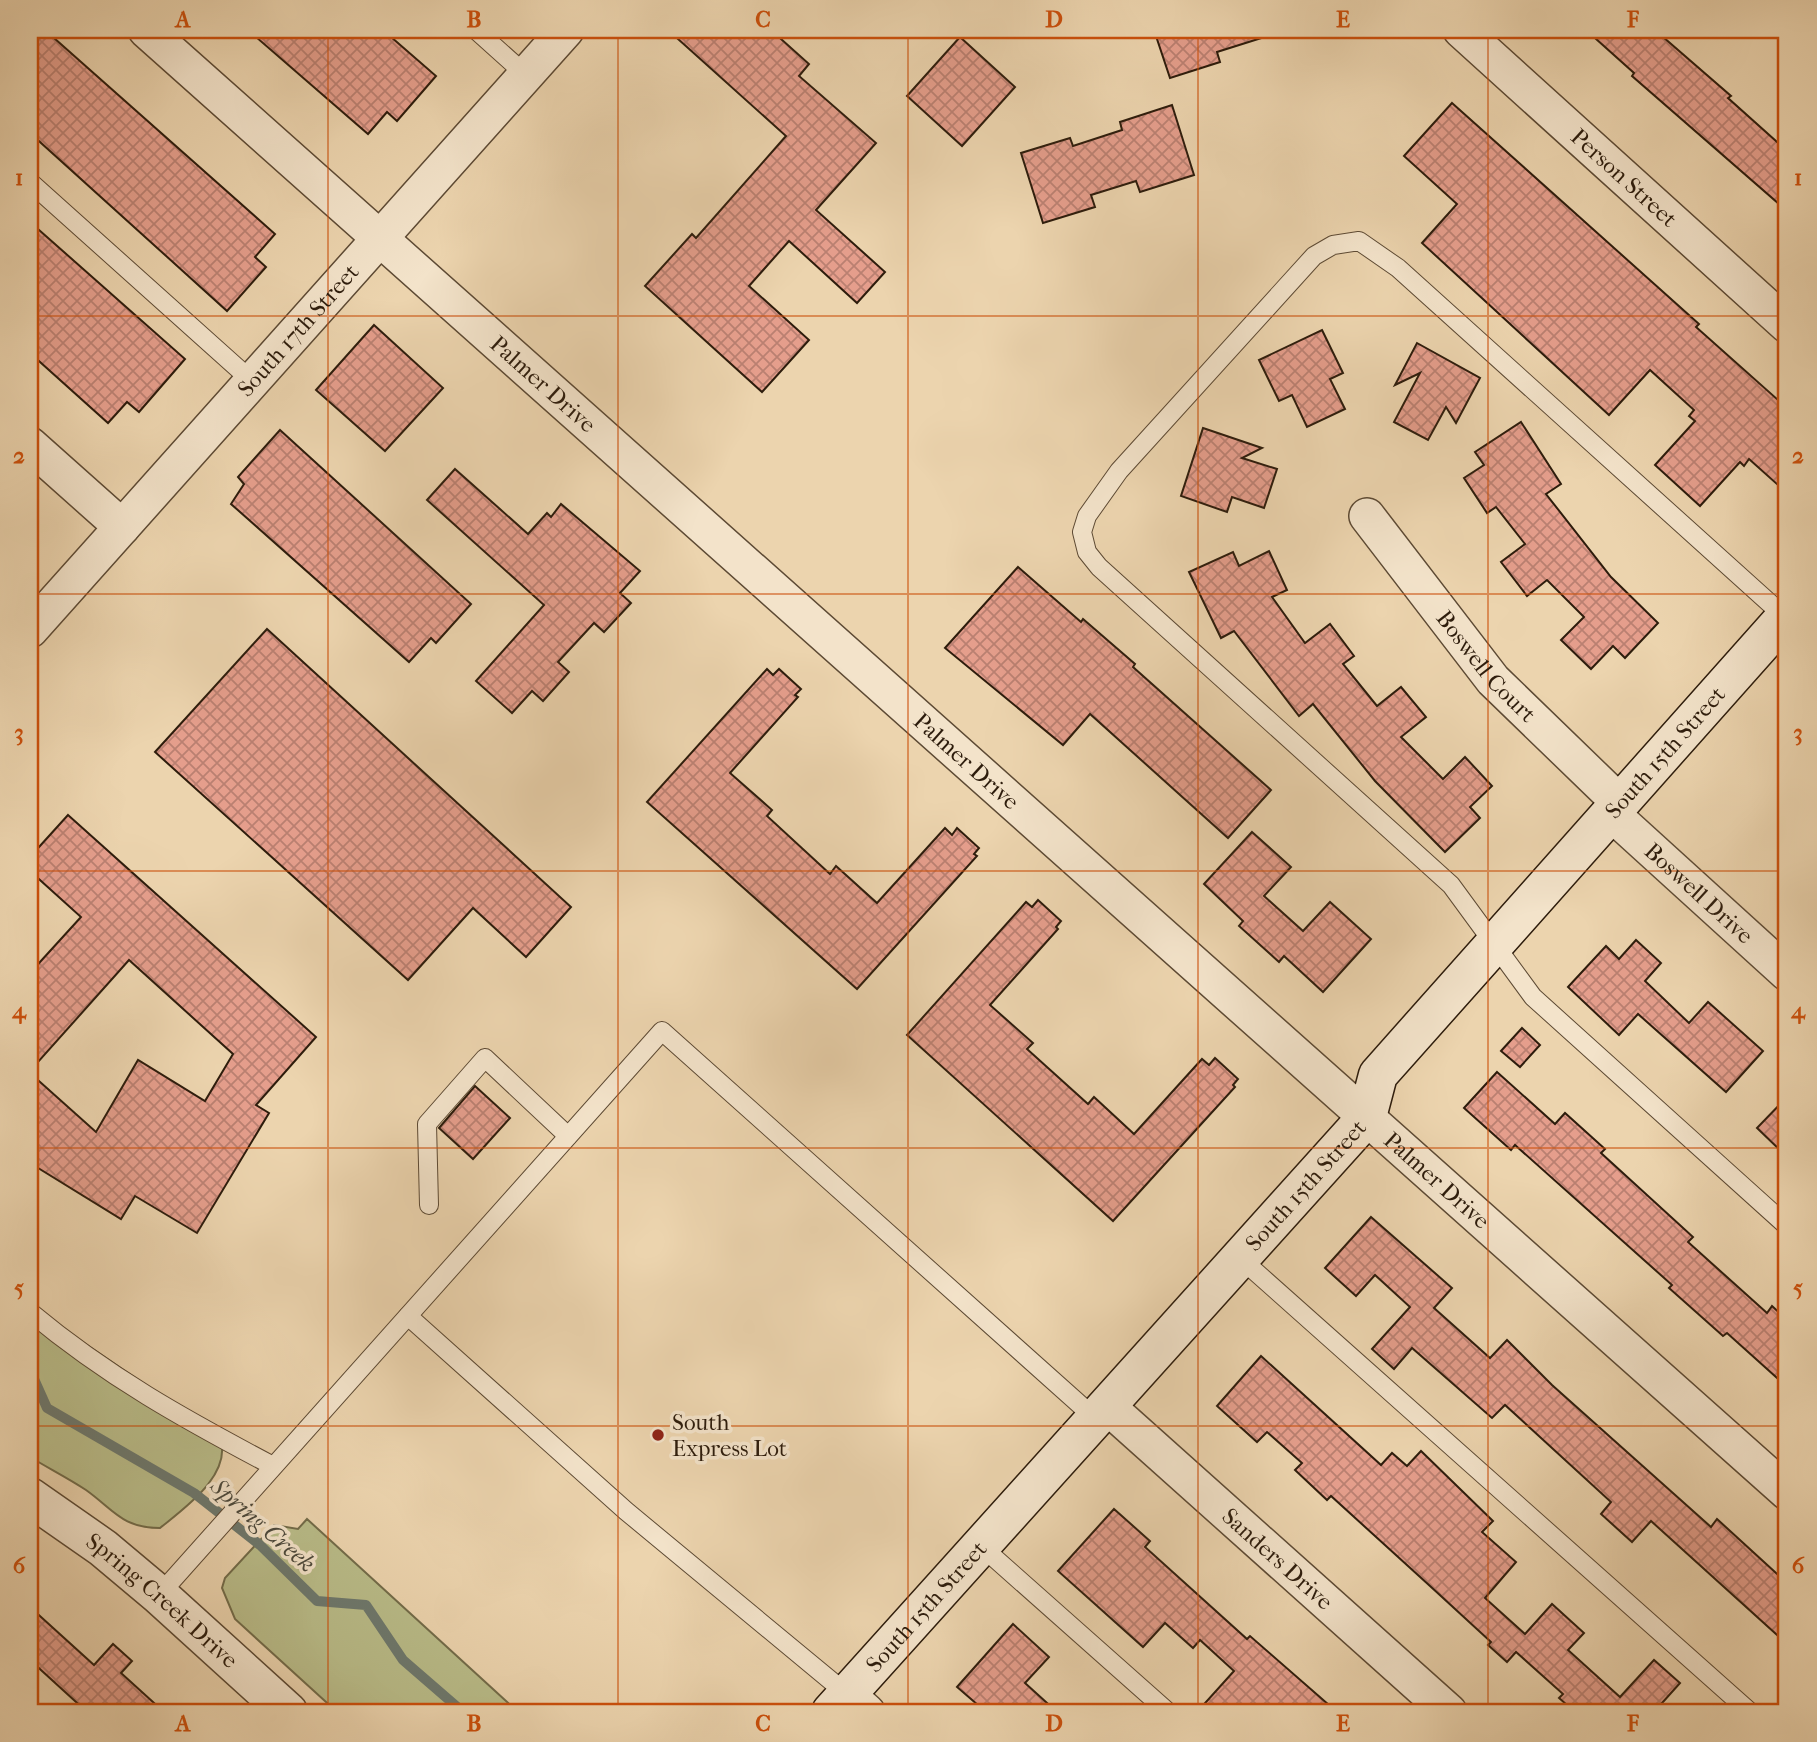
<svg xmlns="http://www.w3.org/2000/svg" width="1817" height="1742" font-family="'IM FELL French Canon',serif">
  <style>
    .green { fill: #b9bc89; stroke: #736c4a; stroke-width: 2 }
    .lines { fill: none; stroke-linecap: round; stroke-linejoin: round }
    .stream { stroke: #6e796e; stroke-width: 10 }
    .building { fill: url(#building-cross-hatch); stroke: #2d1c0c; stroke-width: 2 }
    .service-casing { stroke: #5d4a34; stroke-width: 20 }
    .minor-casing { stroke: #5d4a34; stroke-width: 38 }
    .tertiary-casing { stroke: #5d4a34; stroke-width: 41 }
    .secondary-casing { stroke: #2d1c0c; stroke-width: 41 }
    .service { stroke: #f3e3ca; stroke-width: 18 }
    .minor { stroke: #f3e3ca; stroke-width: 35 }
    .tertiary { stroke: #f3e3ca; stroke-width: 38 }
    .secondary { stroke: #f3e3ca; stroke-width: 38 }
    .grid { fill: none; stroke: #cc500c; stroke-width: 2; stroke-opacity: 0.55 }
    .poi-dot { fill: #8f2418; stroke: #f3e3ca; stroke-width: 2.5 }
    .labels { text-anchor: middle; stroke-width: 7; stroke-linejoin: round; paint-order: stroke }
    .street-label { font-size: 23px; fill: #2d1c0c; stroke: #f3e3ca }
    .poi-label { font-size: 23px; fill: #2d1c0c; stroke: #f3e3ca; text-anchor: start }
    .water-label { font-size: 24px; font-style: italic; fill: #4d4a3d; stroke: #f3e3ca }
    .neatline { fill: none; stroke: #cc500c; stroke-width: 2.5 }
    .grid-label { font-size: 23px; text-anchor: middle; font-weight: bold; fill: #cc500c }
  </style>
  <defs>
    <pattern id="building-cross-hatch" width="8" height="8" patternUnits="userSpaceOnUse" patternTransform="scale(1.75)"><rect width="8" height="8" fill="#e59e8c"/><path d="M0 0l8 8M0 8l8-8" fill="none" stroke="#ba8071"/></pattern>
  </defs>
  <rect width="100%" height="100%" fill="#ecd4ae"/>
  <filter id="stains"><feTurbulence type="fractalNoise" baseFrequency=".00286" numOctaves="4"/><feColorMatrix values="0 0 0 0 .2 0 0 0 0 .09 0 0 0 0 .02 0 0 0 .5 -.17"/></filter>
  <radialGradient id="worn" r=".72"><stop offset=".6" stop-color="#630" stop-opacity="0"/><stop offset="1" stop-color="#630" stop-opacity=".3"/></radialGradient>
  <!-- green -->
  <g class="green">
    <path d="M30,1306L220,1436C233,1474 187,1506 160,1528C122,1528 114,1510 86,1490C68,1478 48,1468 30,1457Z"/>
    <polygon points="307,1519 518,1712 519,1712 337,1712 235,1619 222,1588 225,1578 274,1525 298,1529"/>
  </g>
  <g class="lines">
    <!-- stream -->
    <polyline class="stream" points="30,1370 47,1408 194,1493 260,1545 317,1601 366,1605 403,1660 463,1712"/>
  </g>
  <!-- building -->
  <g class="building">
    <polygon points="30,30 45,30 275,234 255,257 266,267 227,311 30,133"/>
    <polygon points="248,30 383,30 436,76 397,121 387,112 368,134"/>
    <polygon points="668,30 771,30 809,64 799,76 876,143 816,210 885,272 857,303 789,241 749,286 809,340 762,392 645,286 692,234 696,238 786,136"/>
    <polygon points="1154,30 1271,30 1271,35 1217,52 1220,62 1170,78"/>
    <polygon points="1586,30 1655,30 1731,96 1728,98 1787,151 1787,211 1632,76 1634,73"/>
    <polygon points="960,37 1015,87 962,146 907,96"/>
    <polygon points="1452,103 1699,324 1696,327 1787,408 1787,493 1749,459 1744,466 1740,462 1700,506 1655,465 1695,421 1689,416 1694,410 1650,370 1609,415 1422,243 1457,204 1404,156"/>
    <polygon points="1172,105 1194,175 1140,192 1136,181 1091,195 1095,207 1043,223 1021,153 1070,138 1073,146 1122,130 1120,122"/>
    <polygon points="30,222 185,359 139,412 127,402 108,423 30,353"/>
    <polygon points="374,325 443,388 385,451 316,390"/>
    <polygon points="1322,330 1343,373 1330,379 1345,409 1307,427 1292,395 1279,401 1259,360"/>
    <polygon points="1417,343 1480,378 1456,423 1446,407 1428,440 1394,422 1420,373 1395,385"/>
    <polygon points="1521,422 1561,484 1546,494 1611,577 1658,623 1625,658 1613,646 1591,669 1561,640 1584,617 1547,580 1527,596 1501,562 1525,544 1496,507 1487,513 1464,478 1484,465 1475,452"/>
    <polygon points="1203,428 1262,448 1242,458 1277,469 1264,508 1232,497 1227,512 1181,496"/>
    <polygon points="280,430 471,604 436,643 431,638 409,662 231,504 244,484 238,477"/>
    <polygon points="455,469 528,534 547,513 551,517 561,504 640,571 620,593 631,603 604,632 594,623 558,662 569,672 543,701 532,691 512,713 476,681 544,605 427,500"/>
    <polygon points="1269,551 1287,590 1272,597 1305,643 1330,624 1354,656 1343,664 1377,706 1401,687 1426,717 1401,737 1443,779 1465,757 1492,786 1470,807 1480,818 1445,852 1375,781 1313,704 1299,716 1234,631 1221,638 1189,572 1233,552 1239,566"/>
    <polygon points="1018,567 1081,622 1083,619 1135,664 1133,667 1271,790 1228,838 1090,714 1063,745 945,648"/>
    <polygon points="267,629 571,907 526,957 473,908 408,980 155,752"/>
    <polygon points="767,669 773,675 779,669 801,689 795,695 798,697 730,773 772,810 767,816 830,874 836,866 877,903 945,828 952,835 957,828 979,848 974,854 977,856 857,989 647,802"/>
    <polygon points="68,815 316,1037 256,1105 269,1113 197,1233 135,1196 121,1219 30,1163 30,1073 96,1132 138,1060 205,1101 233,1054 129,960 30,1071 30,973 81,917 30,871 30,857"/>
    <polygon points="1252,832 1291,867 1264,896 1303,931 1330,902 1371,939 1323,992 1284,956 1279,962 1239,926 1243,921 1204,884"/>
    <polygon points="1038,900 1061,921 1056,927 1058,929 990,1005 1033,1043 1027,1049 1088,1104 1094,1097 1134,1134 1202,1059 1209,1065 1215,1058 1238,1079 1233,1085 1235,1087 1113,1221 907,1035 1026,902 1032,907"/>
    <polygon points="1636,940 1661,963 1645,981 1689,1023 1708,1002 1763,1051 1726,1092 1638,1014 1619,1035 1568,987 1606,946 1619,959"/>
    <polygon points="1522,1028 1540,1045 1520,1067 1501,1051"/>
    <polygon points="1497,1072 1555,1124 1565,1113 1605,1149 1601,1153 1693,1237 1688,1242 1767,1313 1772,1306 1787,1320 1787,1387 1727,1333 1723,1336 1669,1288 1672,1285 1515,1145 1511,1150 1464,1108"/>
    <polygon points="475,1086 510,1118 473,1159 439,1128"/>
    <polygon points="1787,1097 1787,1157 1757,1128"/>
    <polygon points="1371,1217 1452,1288 1434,1308 1490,1358 1507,1340 1552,1385 1711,1527 1717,1519 1787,1583 1787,1644 1651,1521 1632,1542 1601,1514 1611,1502 1505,1405 1492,1418 1412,1348 1394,1369 1372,1349 1410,1307 1375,1275 1356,1296 1325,1268"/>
    <polygon points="1261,1356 1381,1465 1392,1453 1407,1466 1421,1451 1493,1521 1482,1532 1516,1562 1485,1598 1525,1634 1552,1604 1584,1633 1568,1650 1620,1697 1654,1660 1680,1683 1654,1712 1575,1712 1559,1698 1563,1694 1516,1652 1507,1662 1488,1645 1491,1642 1430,1586 1331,1496 1327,1500 1295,1470 1302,1463 1267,1432 1257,1442 1217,1406"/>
    <polygon points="1114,1509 1150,1541 1145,1547 1247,1639 1250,1636 1337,1712 1197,1712 1234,1671 1200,1640 1193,1648 1165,1623 1143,1647 1058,1571"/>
    <polygon points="30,1607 94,1665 113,1644 132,1661 121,1673 164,1712 87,1712 30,1660"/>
    <polygon points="1013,1624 1049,1657 1025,1683 1057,1712 986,1712 957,1687"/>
  </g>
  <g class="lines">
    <defs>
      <g id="service">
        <polyline points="476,30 526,75"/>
        <polyline points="30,182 252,381"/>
        <polyline points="1785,617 1398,268 1359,241 1333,245 1314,256 1119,471 1087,516 1082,532 1087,552 1099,567 1451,885 1533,997 1787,1226"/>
        <polyline points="429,1205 427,1124 485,1058 568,1136"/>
        <polyline points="1240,1258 1750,1712"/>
        <path d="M30,1312C108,1377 184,1419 273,1466"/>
        <polyline points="408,1316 626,1511 847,1694"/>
        <polyline points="981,1546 1168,1712"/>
        <polyline points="159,1595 662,1031 1096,1419"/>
      </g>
      <g id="minor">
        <path id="s1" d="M146,30L1787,1492"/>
        <path id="s2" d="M1461,30L1787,325"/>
        <polyline points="30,445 122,527"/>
        <path id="s3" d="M1367,516L1493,680L1620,803"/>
        <path id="s4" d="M30,630L566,30"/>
        <path id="s5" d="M1611,813L1787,973"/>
        <path id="s6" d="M1107,1406L1449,1712"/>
        <polyline points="847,1694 867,1712"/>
      </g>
      <g id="tertiary">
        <path id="s7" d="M30,1497L103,1548L159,1595L288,1712"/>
      </g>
      <g id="secondary">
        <path id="s8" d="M831,1712L1367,1117L1378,1075L1787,615"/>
      </g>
    </defs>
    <!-- service casing -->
    <use href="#service" class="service-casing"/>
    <!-- minor casing -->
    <use href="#minor" class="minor-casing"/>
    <!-- tertiary casing -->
    <use href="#tertiary" class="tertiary-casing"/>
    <!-- secondary casing -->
    <use href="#secondary" class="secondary-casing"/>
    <!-- service -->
    <use href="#service" class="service"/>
    <!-- minor -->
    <use href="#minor" class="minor"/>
    <!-- tertiary -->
    <use href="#tertiary" class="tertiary"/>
    <!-- secondary -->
    <use href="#secondary" class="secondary"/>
  </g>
  <!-- grid -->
  <path class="grid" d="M328,30V1712M618,30V1712M908,30V1712M1198,30V1712M1488,30V1712M30,316H1787M30,594H1787M30,871H1787M30,1148H1787M30,1426H1787"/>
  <!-- markers -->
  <circle class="poi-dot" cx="658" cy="1435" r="7"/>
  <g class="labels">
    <!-- street labels -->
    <g class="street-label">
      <text dy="8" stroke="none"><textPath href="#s2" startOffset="220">Person Street</textPath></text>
      <text dy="8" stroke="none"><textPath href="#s4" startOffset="402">South 17th Street</textPath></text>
      <text dy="8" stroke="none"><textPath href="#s1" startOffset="532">Palmer Drive</textPath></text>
      <text dy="8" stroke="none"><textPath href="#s3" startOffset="192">Boswell Court</textPath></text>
      <text dy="8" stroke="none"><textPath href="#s8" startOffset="1276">South 15th Street</textPath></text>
      <text dy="8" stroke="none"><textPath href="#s1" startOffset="1099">Palmer Drive</textPath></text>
      <text dy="8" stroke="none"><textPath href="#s5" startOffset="119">Boswell Drive</textPath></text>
      <text dy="8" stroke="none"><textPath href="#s1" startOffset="1729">Palmer Drive</textPath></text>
      <text dy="8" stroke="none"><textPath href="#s8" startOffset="709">South 15th Street</textPath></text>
      <text dy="8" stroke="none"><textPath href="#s6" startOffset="229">Sanders Drive</textPath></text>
      <text dy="8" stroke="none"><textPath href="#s7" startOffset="168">Spring Creek Drive</textPath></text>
      <text dy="8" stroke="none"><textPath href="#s8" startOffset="142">South 15th Street</textPath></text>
    </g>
    <!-- poi labels -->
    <g class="poi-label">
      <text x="672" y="1430">South<tspan x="672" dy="26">Express Lot</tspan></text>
    </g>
    <!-- water labels -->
    <g class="water-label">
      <text transform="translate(263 1525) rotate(41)" y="8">Spring Creek</text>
    </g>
  </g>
  <!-- margin -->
  <rect width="1817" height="1742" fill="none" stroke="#ecd4ae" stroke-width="77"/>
  <rect x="38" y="38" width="1740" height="1666" class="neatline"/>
  <g class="grid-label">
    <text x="183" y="27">A</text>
    <text x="474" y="27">B</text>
    <text x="763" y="27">C</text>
    <text x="1054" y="27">D</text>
    <text x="1343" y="27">E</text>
    <text x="1633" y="27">F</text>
    <text x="19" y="185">1</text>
    <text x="1798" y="185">1</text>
    <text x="19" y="463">2</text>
    <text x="1798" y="463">2</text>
    <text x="19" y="740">3</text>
    <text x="1798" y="740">3</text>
    <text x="19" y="1018">4</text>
    <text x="1798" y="1018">4</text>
    <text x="19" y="1295">5</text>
    <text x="1798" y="1295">5</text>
    <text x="19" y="1573">6</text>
    <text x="1798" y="1573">6</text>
    <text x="183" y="1731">A</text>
    <text x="474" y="1731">B</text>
    <text x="763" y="1731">C</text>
    <text x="1054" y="1731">D</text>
    <text x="1343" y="1731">E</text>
    <text x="1633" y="1731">F</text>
  </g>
  <rect width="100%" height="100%" filter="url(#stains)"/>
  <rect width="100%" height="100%" fill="url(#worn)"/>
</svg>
